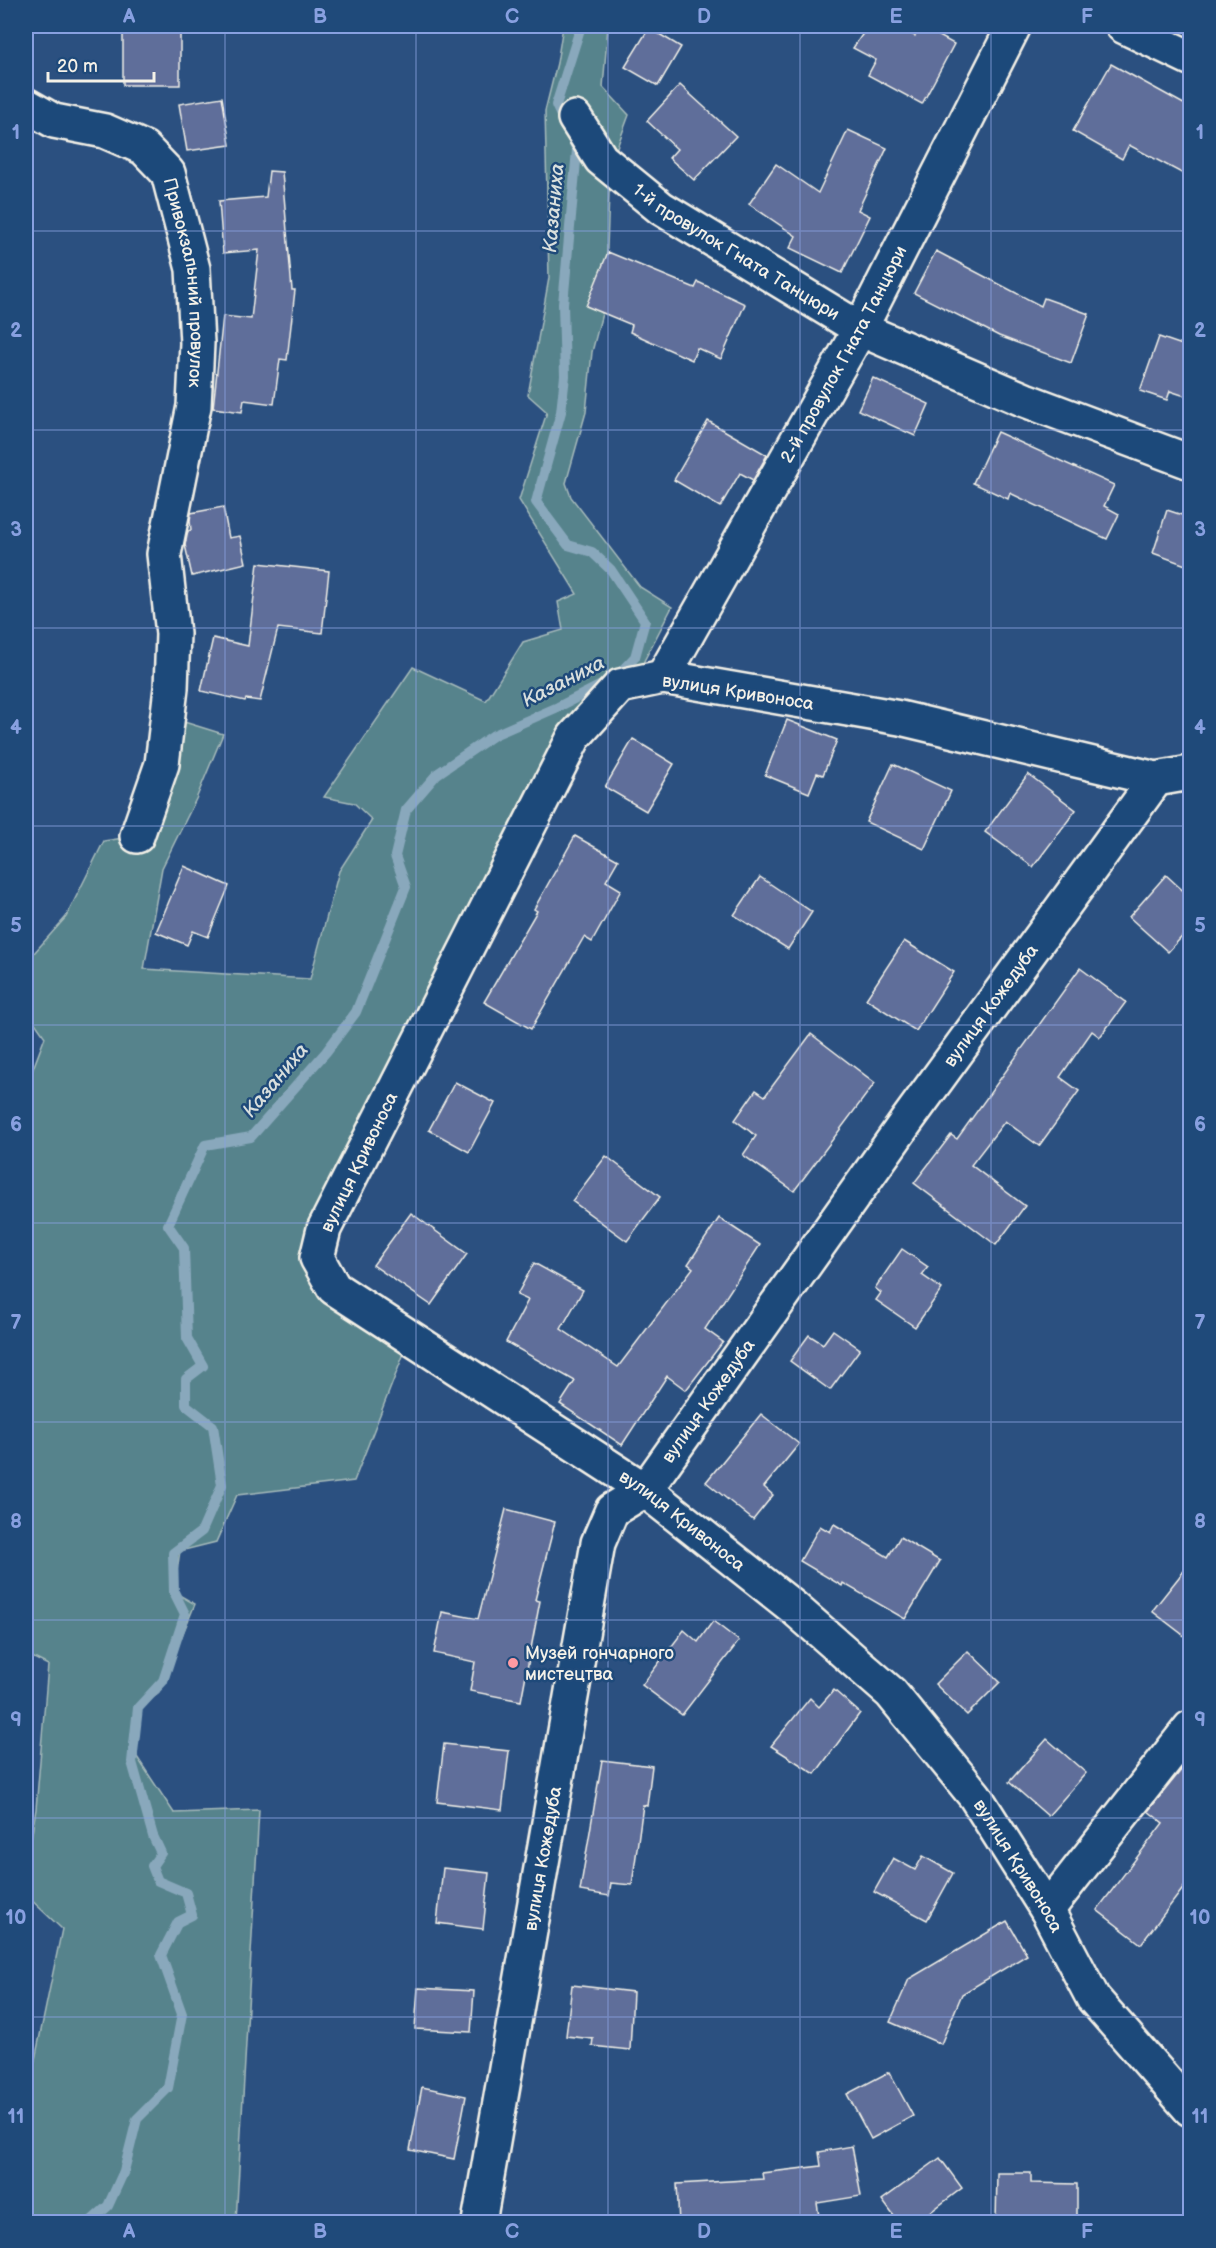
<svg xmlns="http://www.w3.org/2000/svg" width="1216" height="2248" font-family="'Balsamiq Sans',sans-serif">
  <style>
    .green { fill: #57838c; stroke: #a6baba; stroke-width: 1.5 }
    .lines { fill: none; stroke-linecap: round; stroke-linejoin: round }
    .stream { stroke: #89a8bc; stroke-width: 10 }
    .building { fill: #5f6e9a; stroke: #f4f1e8; stroke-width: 1.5 }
    .minor-casing { stroke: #f4f1e8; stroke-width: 38 }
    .minor { stroke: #1f4a7a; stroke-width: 33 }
    .grid { fill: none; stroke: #88a0e0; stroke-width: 1.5; stroke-opacity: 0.55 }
    .poi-dot { fill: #ff9aa2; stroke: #1f4a7a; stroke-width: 2 }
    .labels { text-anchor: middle; stroke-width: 5; stroke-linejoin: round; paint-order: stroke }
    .street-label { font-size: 18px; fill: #f4f1e8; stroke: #1f4a7a }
    .poi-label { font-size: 18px; fill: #f4f1e8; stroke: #1f4a7a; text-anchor: start }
    .water-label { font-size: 20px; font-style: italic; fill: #d9dfdd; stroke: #1f4a7a }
    .neatline { fill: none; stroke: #88a0e0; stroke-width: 2 }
    .grid-label { font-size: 20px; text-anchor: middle; font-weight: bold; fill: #88a0e0 }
  </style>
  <rect width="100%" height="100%" fill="#2b5080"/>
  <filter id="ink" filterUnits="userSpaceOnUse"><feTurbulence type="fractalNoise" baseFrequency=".0167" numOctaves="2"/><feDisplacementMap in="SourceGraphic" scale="12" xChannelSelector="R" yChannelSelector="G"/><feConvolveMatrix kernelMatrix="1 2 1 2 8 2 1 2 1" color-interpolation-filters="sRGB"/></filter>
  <g filter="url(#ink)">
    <!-- green -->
    <polygon class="green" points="563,26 608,26 603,87 629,115 610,166 605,302 592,352 586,412 566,483 571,497 640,587 672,607 632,684 574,737 317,1258 410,1338 354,1481 237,1495 216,1542 180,1551 174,1592 195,1604 158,1694 138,1708 137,1757 174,1813 259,1810 236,2222 112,2222 52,2218 26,2221 26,2103 62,1929 26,1895 26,1870 36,1809 48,1665 26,1654 26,1087 45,1037 26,1010 26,962 66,917 104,841 137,836 168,717 223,734 196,799 162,868 144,969 310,979 339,871 372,820 354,803 324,797 413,667 486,701 523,642 563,630 558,602 577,594 519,500 547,412 528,395 549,278 545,111 557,63"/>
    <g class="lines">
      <!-- stream -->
      <g class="stream">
        <polyline points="565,124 556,105 581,26"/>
        <polyline points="91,2221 108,2206 124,2171 137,2119 168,2088 182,2014 161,1955 178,1922 192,1915 186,1893 158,1881 152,1866 161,1853 153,1836 132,1762 138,1708 163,1681 185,1614 174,1592 173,1553 202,1531 222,1485 213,1426 186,1405 186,1379 203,1366 187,1338 184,1248 168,1225 205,1145 251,1137 326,1052 356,1012 406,887 395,856 406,810 437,774 494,735 558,707 615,678 635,657 645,621 611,570 592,552 568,545 536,502 561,412 565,376 563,304 577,150 572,139"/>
      </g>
    </g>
    <!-- building -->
    <g class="building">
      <rect x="123" y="26" width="57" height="59"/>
      <polygon points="868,26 895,26 915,36 921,26 954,44 922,104 868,75 876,60 853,48"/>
      <polygon points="649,28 681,47 658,86 625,67"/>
      <polygon points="1111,64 1191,108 1191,178 1129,145 1122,159 1073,131"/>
      <polygon points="680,85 736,136 694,180 669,158 677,149 647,121"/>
      <polygon points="222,97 230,145 187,151 179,104"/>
      <polygon points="848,130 887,148 858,210 870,216 842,273 790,248 796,236 749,204 776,164 818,193"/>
      <polygon points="269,171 282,172 292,290 295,290 287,360 280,359 274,404 244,400 242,412 213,408 223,316 251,319 259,250 223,253 219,201 266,197"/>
      <polygon points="936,251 1041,306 1044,298 1089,314 1071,363 999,336 914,293"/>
      <polygon points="608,252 695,288 698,282 745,304 721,359 697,348 692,360 630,332 632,325 586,306"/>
      <polygon points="1159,337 1191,348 1191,398 1170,391 1167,400 1140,391"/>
      <polygon points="873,378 929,404 915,436 858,410"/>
      <polygon points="708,421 767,455 753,480 740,473 720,507 674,480"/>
      <polygon points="997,432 1114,485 1104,506 1119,514 1107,539 1010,493 1008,499 973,483"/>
      <polygon points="223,507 229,538 240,536 246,563 192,576 185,545 188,531 191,530 190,521 191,513"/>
      <polygon points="1167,510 1191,518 1191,567 1153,553"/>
      <polygon points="258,563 329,571 322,633 278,628 260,701 246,699 245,701 201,691 213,638 248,646"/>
      <polygon points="787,720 837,740 823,775 817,773 809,793 765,775"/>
      <polygon points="633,739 674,764 646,811 605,787"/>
      <polygon points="893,764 951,791 924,849 866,822"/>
      <polygon points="1028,774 1076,810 1033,867 985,832"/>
      <polygon points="575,836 618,860 606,881 621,890 592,942 584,937 531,1029 484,1002 537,911 534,909"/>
      <polygon points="184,866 229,886 208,937 193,931 187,945 156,932"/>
      <polygon points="1166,875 1191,898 1191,927 1168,952 1129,917"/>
      <polygon points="760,877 812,912 788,949 734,915"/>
      <polygon points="904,941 954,972 916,1031 866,999"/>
      <polygon points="1080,968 1126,1002 1100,1037 1092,1031 1060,1077 1079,1091 1039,1146 1005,1121 971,1165 1025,1206 996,1245 914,1183 951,1135 957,1139"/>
      <polygon points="811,1034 875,1083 794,1191 743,1155 756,1136 735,1120 756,1090 765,1096"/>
      <polygon points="455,1082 495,1103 469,1152 429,1130"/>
      <polygon points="606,1156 660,1197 627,1241 572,1201"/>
      <polygon points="411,1213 467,1254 431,1305 373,1265"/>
      <polygon points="719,1218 760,1245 705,1329 723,1342 686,1390 667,1376 622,1445 560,1404 575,1381 506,1342 528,1300 517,1295 534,1263 583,1290 561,1329 618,1367 693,1268 688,1264"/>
      <polygon points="902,1249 928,1267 922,1275 942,1289 915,1327 876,1300 881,1293 875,1288"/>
      <polygon points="833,1330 860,1349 830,1390 790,1361 809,1335 823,1344"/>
      <polygon points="761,1414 799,1444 764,1487 773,1495 753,1520 706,1482"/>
      <polygon points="506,1509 555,1522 535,1600 540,1601 521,1701 470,1691 475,1662 434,1653 442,1612 478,1619"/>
      <polygon points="834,1524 888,1557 900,1537 940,1561 905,1619 843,1583 842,1586 800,1561 820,1526 830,1532"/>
      <polygon points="1191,1562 1191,1641 1152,1611"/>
      <polygon points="713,1621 739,1641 682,1715 642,1685 684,1630 698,1642"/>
      <polygon points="968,1651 1000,1682 967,1715 935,1684"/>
      <polygon points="834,1690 860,1713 815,1774 771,1746 810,1698 819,1707"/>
      <polygon points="1047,1739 1086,1773 1048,1816 1009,1782"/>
      <polygon points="444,1744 509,1751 502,1810 437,1802"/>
      <polygon points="1191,1758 1191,1878 1141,1944 1097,1910 1163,1823 1148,1811"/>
      <polygon points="602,1760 652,1766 647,1806 643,1805 632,1885 611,1883 609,1896 580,1891"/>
      <polygon points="923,1856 953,1873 927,1920 874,1892 893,1858 915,1870"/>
      <polygon points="443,1868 489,1873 483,1929 437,1923"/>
      <polygon points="1007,1921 1027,1955 962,1994 941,2044 890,2022 909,1979"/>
      <polygon points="572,1985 633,1992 630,2050 592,2046 593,2039 566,2036"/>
      <polygon points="418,1988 474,1991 471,2032 415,2029"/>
      <polygon points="889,2072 913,2116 871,2139 847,2094"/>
      <polygon points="422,2087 466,2096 454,2159 410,2150"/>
      <polygon points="852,2146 861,2196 817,2203 820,2223 679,2223 677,2184 763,2179 762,2173 821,2166 819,2152"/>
      <polygon points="940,2158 962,2188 916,2223 899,2223 882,2200"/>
      <polygon points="997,2173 1031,2173 1031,2183 1077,2184 1077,2223 996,2223"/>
    </g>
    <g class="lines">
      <defs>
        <g id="minor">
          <polyline points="1123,26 1190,58"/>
          <path id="s1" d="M26,105L54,121L105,131L144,148L168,173L193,269L197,343L194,406L164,554L173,634L171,688L162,764L137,836"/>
          <path id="s2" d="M575,118L601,159L661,208L860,329L1025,400L1190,462"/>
          <path id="s3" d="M663,677L860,329L1014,26"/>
          <path id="s4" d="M1190,773L1156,779L900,718L663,677L620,686L574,737L324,1229L317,1258L334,1288L645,1490L794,1608L891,1693L975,1796L1047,1910L1093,1998L1190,2109"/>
          <polyline points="1047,1910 1190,1728"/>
          <path id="s5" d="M479,2222L598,1543L612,1510L645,1490L906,1122L1156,779"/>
        </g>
      </defs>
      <!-- minor casing -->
      <use href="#minor" class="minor-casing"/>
      <!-- minor -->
      <use href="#minor" class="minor"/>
    </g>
  </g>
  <!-- grid -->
  <path class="grid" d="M225,26V2222M416,26V2222M608,26V2222M800,26V2222M991,26V2222M26,231H1190M26,430H1190M26,628H1190M26,826H1190M26,1025H1190M26,1223H1190M26,1422H1190M26,1620H1190M26,1818H1190M26,2017H1190"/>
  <!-- markers -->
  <circle class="poi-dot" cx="513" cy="1663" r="6"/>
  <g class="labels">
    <!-- street labels -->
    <g class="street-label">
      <text dy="6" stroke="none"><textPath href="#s2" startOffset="213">1-й провулок Гната Танцюри</textPath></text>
      <text dy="6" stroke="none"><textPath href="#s1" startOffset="273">Привокзальний провулок</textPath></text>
      <text dy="6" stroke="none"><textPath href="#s3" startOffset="370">2-й провулок Гната Танцюри</textPath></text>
      <text transform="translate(738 692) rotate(9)" y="6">вулиця Кривоноса</text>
      <text dy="6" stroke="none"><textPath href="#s5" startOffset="1359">вулиця Кожедуба</textPath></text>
      <text transform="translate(359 1162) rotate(-64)" y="6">вулиця Кривоноса</text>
      <text dy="6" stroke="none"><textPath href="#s5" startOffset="873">вулиця Кожедуба</textPath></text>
      <text dy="6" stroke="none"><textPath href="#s4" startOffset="1686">вулиця Кривоноса</textPath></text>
      <text dy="6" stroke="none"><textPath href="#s5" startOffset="369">вулиця Кожедуба</textPath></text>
      <text dy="6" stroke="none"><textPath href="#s4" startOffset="2172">вулиця Кривоноса</textPath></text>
    </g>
    <!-- poi labels -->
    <g class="poi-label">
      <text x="525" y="1659">Музей гончарного<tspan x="525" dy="21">мистецтва</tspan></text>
    </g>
    <!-- water labels -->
    <g class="water-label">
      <text transform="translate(553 208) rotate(-85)" y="7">Казаниха</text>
      <text transform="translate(563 681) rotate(-27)" y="7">Казаниха</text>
      <text transform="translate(275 1080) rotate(-50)" y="7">Казаниха</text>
    </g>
  </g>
  <!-- margin -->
  <rect width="1216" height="2248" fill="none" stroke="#1f4a7a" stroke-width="66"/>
  <!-- scale -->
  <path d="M48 72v9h106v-9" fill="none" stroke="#f4f1e8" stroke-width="3"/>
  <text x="57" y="72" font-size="18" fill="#f4f1e8" stroke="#1f4a7a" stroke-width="4.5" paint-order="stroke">20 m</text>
  <rect x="33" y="33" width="1150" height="2182" class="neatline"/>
  <g class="grid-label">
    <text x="129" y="23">A</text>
    <text x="320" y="23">B</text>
    <text x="512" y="23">C</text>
    <text x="704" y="23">D</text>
    <text x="896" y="23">E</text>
    <text x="1087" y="23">F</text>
    <text x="16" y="139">1</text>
    <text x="1200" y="139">1</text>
    <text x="16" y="337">2</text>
    <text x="1200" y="337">2</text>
    <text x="16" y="536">3</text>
    <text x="1200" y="536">3</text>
    <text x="16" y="734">4</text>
    <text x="1200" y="734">4</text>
    <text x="16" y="932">5</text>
    <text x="1200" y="932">5</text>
    <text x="16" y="1131">6</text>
    <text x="1200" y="1131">6</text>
    <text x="16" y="1329">7</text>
    <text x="1200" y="1329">7</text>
    <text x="16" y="1528">8</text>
    <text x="1200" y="1528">8</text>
    <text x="16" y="1726">9</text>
    <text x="1200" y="1726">9</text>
    <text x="16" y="1924">10</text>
    <text x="1200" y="1924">10</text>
    <text x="16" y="2123">11</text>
    <text x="1200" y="2123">11</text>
    <text x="129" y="2238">A</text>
    <text x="320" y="2238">B</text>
    <text x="512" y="2238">C</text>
    <text x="704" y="2238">D</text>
    <text x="896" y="2238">E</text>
    <text x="1087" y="2238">F</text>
  </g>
</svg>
